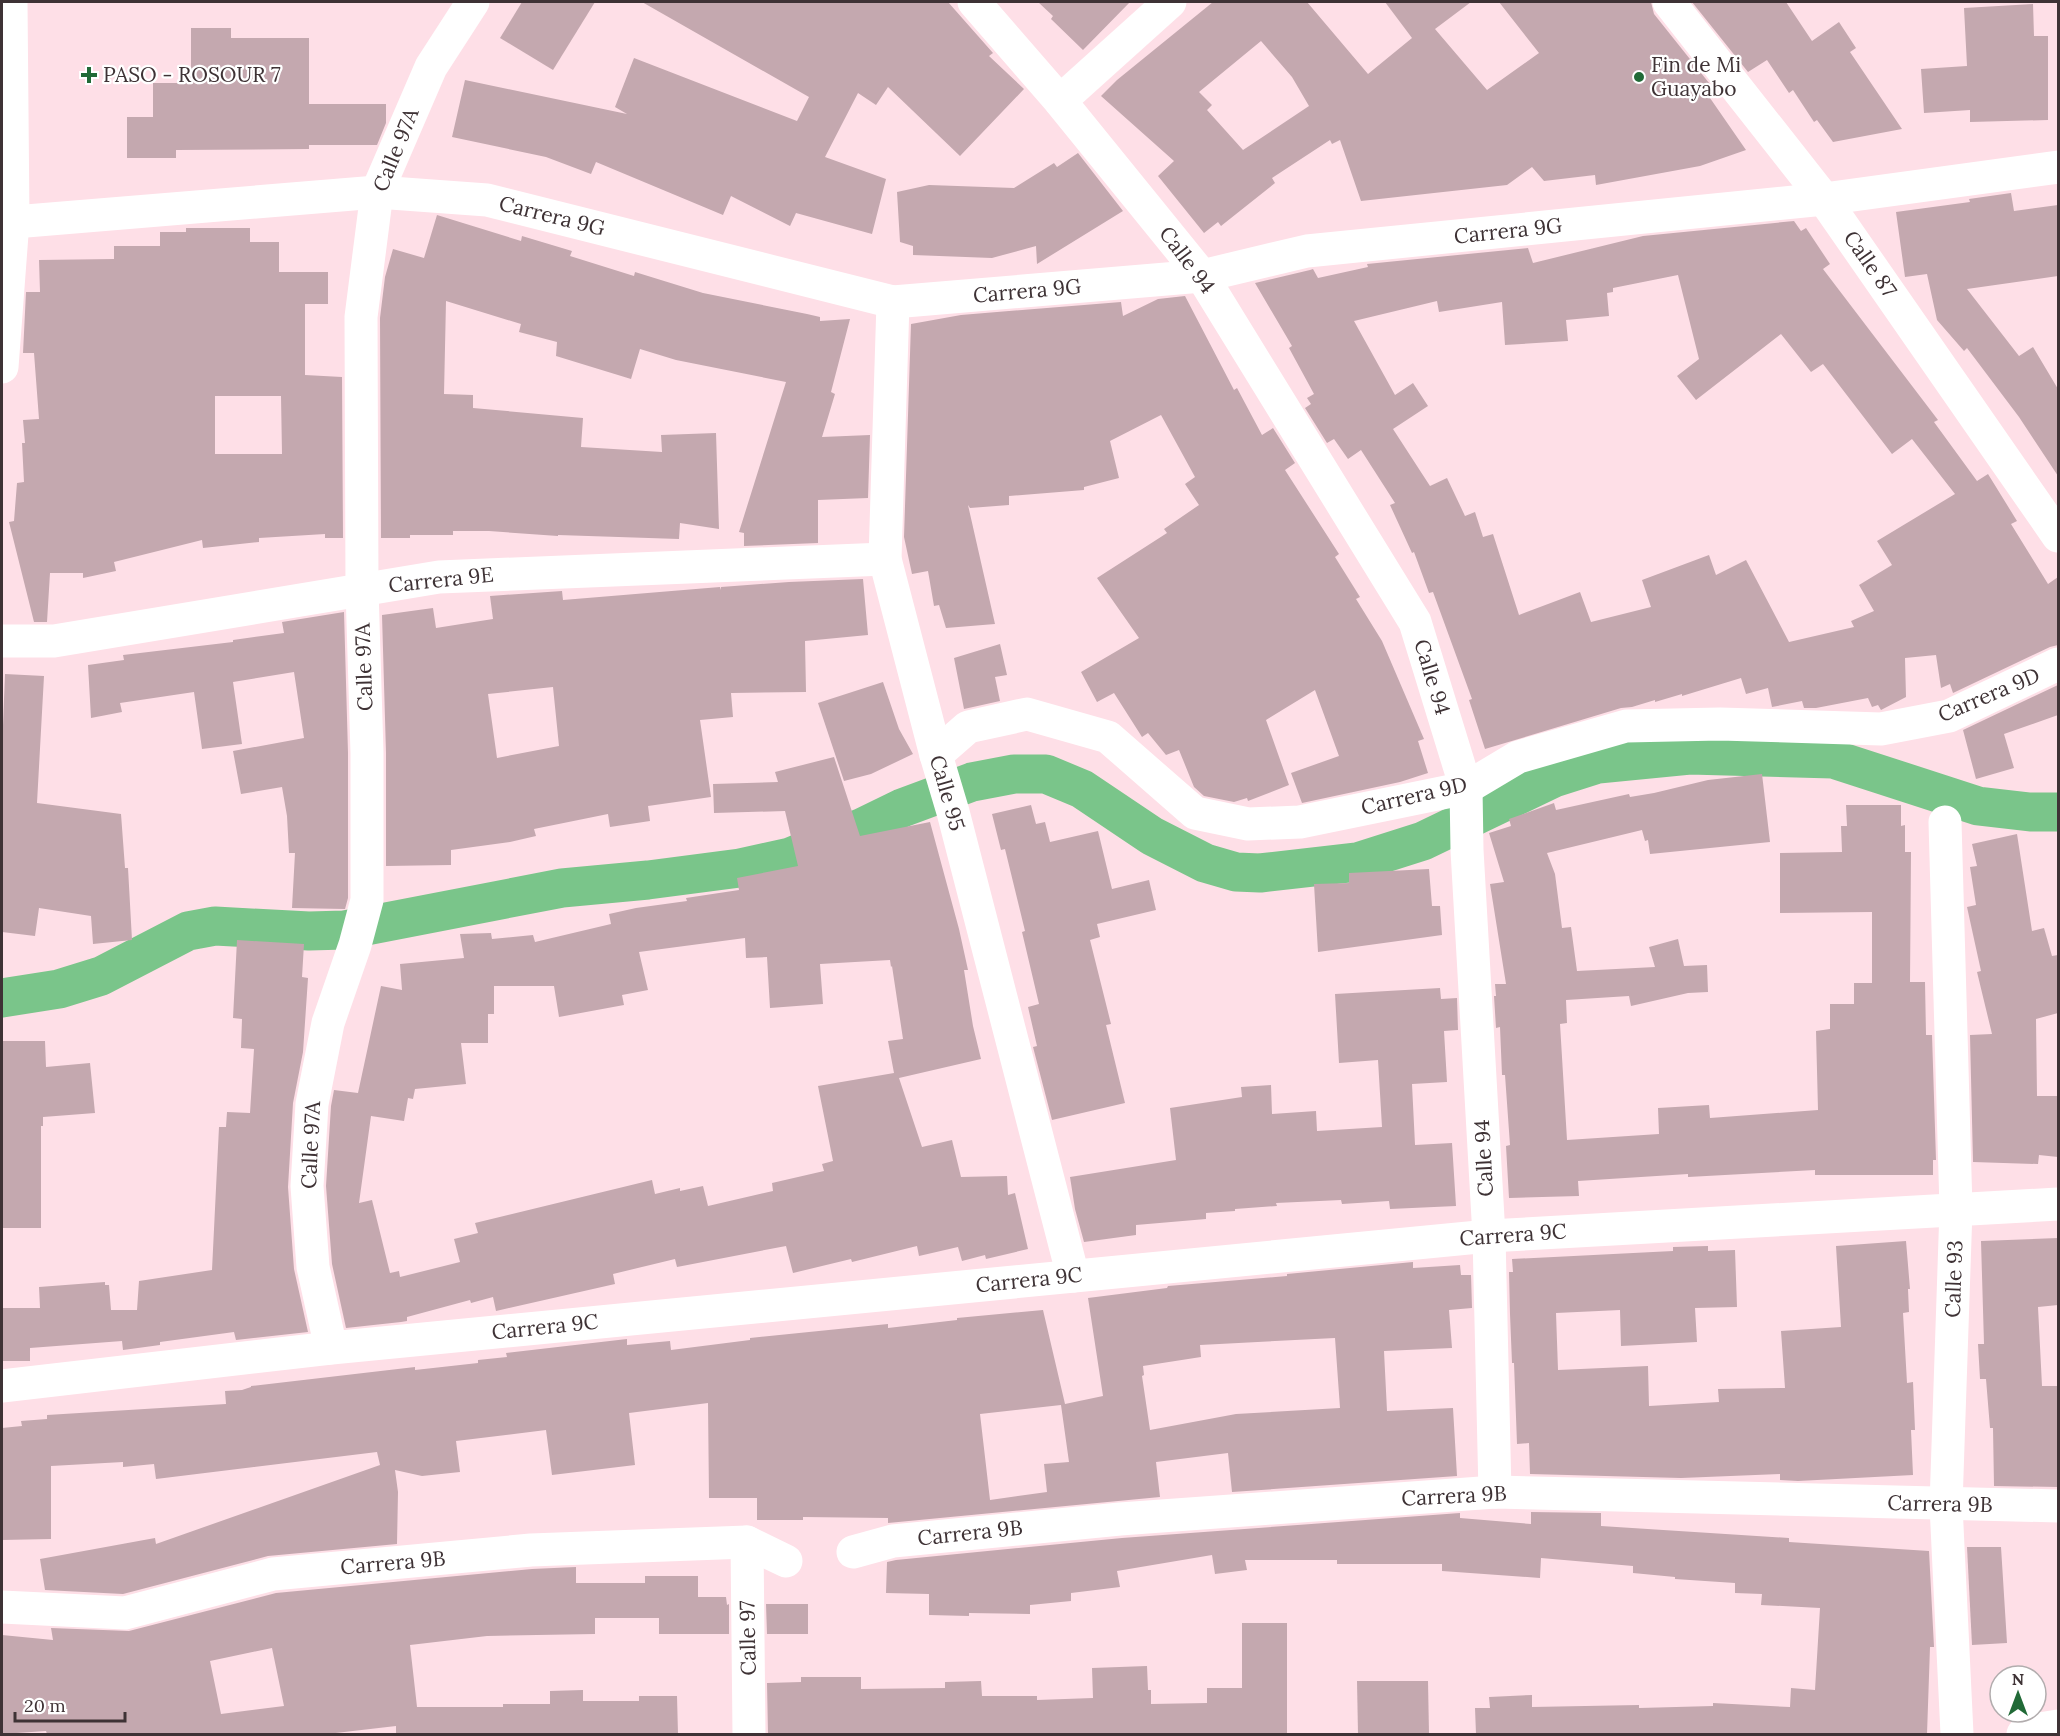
<svg xmlns="http://www.w3.org/2000/svg" width="2060" height="1736" font-family="Lora,serif">
  <style>
    .lines { fill: none; stroke-linecap: round; stroke-linejoin: round }
    .canal { stroke: #7ac58a; stroke-width: 39 }
    .building { fill: #c4a8af; fill-rule: evenodd }
    .minor { stroke: #fff; stroke-width: 33 }
    .tertiary { stroke: #fff; stroke-width: 33 }
    .poi-dot { fill: #216a37; stroke: #fff; stroke-width: 2 }
    .labels { text-anchor: middle; stroke-width: 4.5; stroke-linejoin: round; paint-order: stroke }
    .poi-label { font-size: 21px; fill: #3e3235; stroke: #fff; text-anchor: start }
    .street-label { font-size: 21px; fill: #3e3235; stroke: #fff }
  </style>
  <rect width="100%" height="100%" fill="#fedfe7"/>
  <g class="lines">
    <!-- canal -->
    <polyline class="canal" points="2,998 59,989 101,976 188,931 215,926 309,931 345,930 562,888 648,880 740,868 790,857 863,827 902,808 972,782 1014,774 1046,774 1082,789 1152,836 1205,863 1236,872 1260,873 1357,862 1423,841 1554,778 1598,764 1690,755 1833,759 1978,806 2030,812 2058,812"/>
  </g>
  <!-- building -->
  <g class="building">
    <polygon points="522,2 595,2 553,70 500,38"/>
    <polygon points="642,2 948,2 993,53 989,56 1024,89 960,156 888,87 876,105 858,93 825,157 886,179 872,234 796,213 790,226 731,196 723,215 596,162 591,174 546,157 452,137 465,80 627,114 615,107 634,58 797,121 809,97"/>
    <polygon points="1038,2 1130,2 1083,50 1051,19 1053,16"/>
    <path d="M1213,2H1307L1368,74L1412,38L1385,2H1471L1435,29L1487,90L1539,53L1499,2H1651L1654,14L1717,93L1710,98L1746,150L1700,166L1596,185L1595,175L1544,181L1532,167L1507,185L1361,201L1340,140L1332,144L1330,140L1272,178L1275,183L1221,226L1218,222L1204,233L1158,176L1174,161L1101,96L1117,80ZM1261,41L1292,77L1309,106L1243,150L1207,110L1212,105L1199,92Z"/>
    <polygon points="1692,2 1786,2 1812,41 1839,22 1856,48 1850,52 1902,129 1833,142 1817,120 1814,122 1793,90 1789,93 1767,60 1748,72"/>
    <polygon points="2033,4 2034,36 2048,36 2048,120 1970,122 1970,110 1924,113 1921,69 1967,66 1964,8"/>
    <polygon points="191,28 231,28 231,38 309,38 309,104 386,104 386,123 377,145 309,145 309,149 176,150 176,158 127,158 127,117 153,117 153,83 182,83 182,76 191,76"/>
    <polygon points="1078,153 1123,211 1037,264 1036,246 992,258 913,255 913,246 900,242 897,192 929,185 1014,188 1054,163 1057,167"/>
    <polygon points="2011,193 2014,211 2058,205 2058,276 1967,289 2019,356 2033,347 2058,389 2058,476 2019,417 1967,348 1964,351 1937,320 1927,274 1905,277 1896,212 1970,202 1969,199"/>
    <polygon points="437,215 521,241 522,236 572,251 570,256 634,276 635,272 703,293 807,314 820,317 820,321 850,319 831,392 835,394 822,437 870,435 868,498 818,500 818,543 744,546 744,533 739,532 786,382 676,360 640,349 631,379 556,356 557,342 519,332 521,324 446,301 444,394 473,395 473,408 583,418 581,447 662,452 661,435 716,433 719,529 680,523 679,539 558,535 558,536 489,531 453,531 453,535 410,535 410,538 381,538 380,318 385,277 393,249 424,258"/>
    <path d="M1794,221L1801,231L1806,228L1830,264L1823,269L1938,420L1934,422L1977,481L1988,474L2017,521L2011,524L2048,584L2058,577V645L2050,647L1953,693L1950,684L1941,688L1936,655L1905,658L1906,697L1881,710L1878,705L1872,707L1868,698L1816,708H1804L1802,701L1772,707L1768,688L1746,694L1741,678L1682,696V694L1655,702V700L1632,707L1621,708L1485,749L1469,700L1472,699L1433,592L1429,593L1414,552L1412,553L1390,505L1395,503L1361,450L1348,459L1334,439L1327,443L1305,408L1311,404L1307,398L1314,394L1289,348L1292,346L1255,283L1310,270L1313,269L1318,278L1368,267L1367,264L1528,248L1533,263L1643,236ZM1678,275L1699,359L1677,376L1696,400L1781,334L1811,372L1823,364L1892,454L1912,439L1955,494L1877,541L1892,565L1859,585L1874,611L1851,621L1854,627L1789,642L1746,560L1716,575L1709,555L1642,580L1651,607L1591,622L1580,592L1519,615L1493,534L1483,537L1475,512L1465,516L1447,478L1430,486L1393,429L1428,406L1413,383L1395,395L1354,321L1437,301L1439,312L1502,302L1505,345L1568,341L1566,320L1609,316L1607,293L1613,292V288Z"/>
    <path d="M186,228H250V242H279V272H328V304H305V375L342,377L343,538H325V534L259,538V542L203,548L202,540L114,562L116,571L83,578V573H50L47,622H34L9,522L14,521L17,483L24,482L22,443H25L23,420L39,419L34,353H23L26,292H40L39,260L114,259V246H160V232H186ZM215,396H281L282,454H215Z"/>
    <polygon points="1185,296 1234,390 1237,388 1262,435 1273,428 1295,463 1285,470 1339,554 1335,557 1360,597 1356,599 1382,641 1424,739 1418,741 1428,773 1400,782 1302,803 1291,773 1339,756 1315,690 1266,720 1289,785 1248,801 1247,798 1234,802 1204,796 1194,787 1179,750 1166,755 1148,733 1142,737 1114,693 1097,702 1081,672 1139,638 1097,578 1167,533 1164,529 1199,505 1185,484 1195,477 1161,415 1110,441 1119,478 1084,487 1084,490 1009,496 1009,505 970,508 968,505 995,624 946,628 939,605 934,606 928,571 912,574 904,537 911,324 961,315 1121,302 1123,316 1158,299"/>
    <path d="M863,579L868,635L805,641L806,692L731,693L733,717L700,720L711,797L648,806L650,821L610,827L608,814L534,829L536,836L510,842L451,850V865L386,866V753L382,615L433,608L436,628L493,619L490,596L562,591L563,600L720,587V590L721,587L789,582ZM553,687L559,746L497,758L488,694Z"/>
    <polygon points="344,612 348,753 348,898 345,909 292,908 295,853 289,853 287,816 282,787 241,794 233,751 304,738 294,672 233,682 242,744 202,749 194,692 120,703 122,712 91,718 88,665 124,660 123,655 233,642 233,640 284,633 282,622"/>
    <polygon points="1000,644 1007,675 995,677 1000,701 964,709 954,658"/>
    <polygon points="5,674 44,676 37,803 121,814 125,868 128,868 132,940 93,944 91,916 39,908 35,936 2,932 2,751"/>
    <polygon points="883,682 899,729 913,754 871,774 844,781 818,703"/>
    <polygon points="2058,685 2058,715 2004,734 2014,768 1976,779 1963,730"/>
    <path d="M834,757L860,836L930,822L959,929L968,970H964L973,1026L981,1059L899,1078L922,1147L952,1140L961,1177L1007,1176L1008,1195L1015,1193L1028,1249L986,1259L985,1255L962,1261L958,1247L919,1256L917,1246L852,1262L851,1259L793,1273L786,1246L677,1267L675,1259L613,1274L615,1284L496,1311L493,1297L471,1303L470,1300L407,1317V1321L401,1322L346,1328L332,1264L326,1186L331,1106L334,1090L358,1093L381,986L402,990L400,964L464,958L460,934L491,933L492,939L533,935L535,942L611,924L609,914L636,908L687,901L686,898L739,890L737,878L798,866L785,811L714,813L713,784L778,782L775,772ZM745,938L746,958L767,957L770,1008L823,1004L820,964L890,960L891,967L892,966L903,1039L888,1041L894,1073L818,1086L833,1161L822,1164L824,1171L772,1183L773,1191L708,1206L703,1186L680,1191V1188L655,1194L652,1180L475,1223L478,1233L454,1239L460,1262L400,1277L399,1271L390,1273L372,1200L359,1203L371,1116L404,1121L408,1098L413,1099L415,1089L466,1084L461,1043H488V1014H494V986H554L559,1017L624,1005L622,995L648,990L639,952Z"/>
    <polygon points="1762,774 1770,842 1650,854 1648,840 1645,841 1642,830 1547,853 1555,874 1562,928 1571,927 1577,971 1655,967 1649,947 1678,939 1684,966 1707,965 1708,992 1688,993 1631,1006 1629,996 1566,1000 1567,1023 1560,1024 1567,1140 1659,1134 1658,1108 1709,1105 1710,1118 1818,1110 1816,1031 1830,1029 1830,1004 1854,1004 1854,983 1872,983 1872,912 1780,913 1780,853 1842,852 1841,826 1847,826 1846,805 1901,805 1901,826 1905,825 1905,852 1911,852 1910,982 1925,982 1926,1035 1932,1035 1936,1160 1933,1160 1933,1175 1815,1175 1815,1170 1688,1177 1688,1174 1578,1181 1579,1196 1509,1198 1506,1146 1510,1145 1505,1075 1502,1075 1500,1027 1496,1028 1494,996 1496,996 1495,984 1506,984 1490,884 1504,882 1489,833 1511,826 1509,819 1554,803 1556,810 1629,794 1630,797 1654,793 1708,780"/>
    <polygon points="1031,805 1036,824 1045,822 1050,842 1098,831 1112,889 1149,880 1156,910 1097,924 1100,937 1090,940 1111,1024 1106,1025 1125,1103 1052,1120 1033,1047 1037,1046 1028,1007 1039,1004 1022,932 1025,931 1005,849 1001,850 992,814"/>
    <polygon points="2017,834 2032,931 2044,928 2052,956 2058,955 2058,1013 2036,1019 2037,1096 2058,1096 2058,1157 2039,1155 2038,1164 1973,1162 1970,1035 1992,1034 1977,972 1981,971 1967,907 1976,905 1970,867 1977,866 1972,844"/>
    <polygon points="1429,869 1432,906 1440,906 1442,935 1318,952 1314,884 1349,883 1349,873"/>
    <polygon points="237,940 304,944 302,977 308,978 303,1052 293,1103 288,1187 294,1269 308,1332 236,1340 234,1332 160,1342 160,1345 123,1350 122,1341 30,1348 30,1361 2,1361 2,1308 40,1308 39,1287 105,1282 105,1285 109,1285 111,1310 137,1310 139,1281 212,1270 219,1127 226,1127 227,1112 250,1113 254,1049 241,1048 242,1019 233,1018"/>
    <polygon points="1440,988 1441,999 1457,998 1458,1030 1444,1031 1447,1082 1412,1084 1415,1145 1452,1143 1456,1206 1390,1209 1389,1201 1342,1204 1341,1200 1276,1203 1277,1206 1235,1209 1235,1211 1206,1213 1206,1219 1136,1225 1136,1235 1084,1242 1075,1209 1070,1177 1176,1160 1170,1108 1242,1097 1241,1087 1271,1085 1272,1114 1316,1111 1317,1131 1382,1127 1378,1060 1339,1063 1335,994"/>
    <polygon points="2,1041 45,1041 46,1067 90,1063 95,1113 43,1117 43,1126 41,1126 41,1228 2,1228"/>
    <polygon points="2058,1238 2058,1305 2038,1307 2042,1386 2058,1386 2058,1487 1994,1486 1993,1428 1990,1428 1986,1379 1980,1379 1978,1344 1984,1344 1981,1241"/>
    <polygon points="1906,1241 1910,1289 1908,1289 1909,1312 1903,1313 1907,1383 1913,1382 1915,1430 1911,1430 1913,1475 1798,1481 1780,1480 1780,1474 1681,1478 1530,1474 1529,1443 1517,1444 1514,1363 1512,1363 1510,1314 1509,1272 1513,1272 1512,1259 1673,1251 1673,1247 1708,1246 1708,1251 1735,1250 1737,1307 1695,1308 1697,1342 1621,1346 1620,1310 1556,1313 1558,1370 1648,1366 1649,1406 1719,1402 1718,1389 1785,1388 1781,1331 1841,1327 1836,1246"/>
    <path d="M1413,1262V1268L1460,1265L1461,1275H1471L1472,1308L1449,1310L1452,1348L1384,1351L1387,1411L1453,1408L1457,1476L1232,1492L1228,1453L1156,1462L1160,1497L888,1523V1518L803,1517V1520H757V1498H709L708,1403L629,1413L635,1465L552,1475L546,1430L456,1441L460,1472L422,1476L395,1470L398,1492L397,1544L268,1556L123,1594L45,1590L40,1559L155,1538L156,1544L380,1465L377,1452L156,1479L154,1464L123,1467V1462L51,1466V1539L2,1540V1428L22,1426L21,1421L47,1419V1415L226,1404L225,1391L242,1390L251,1387V1386L415,1367V1370L478,1363V1360L507,1357L506,1353L627,1339V1345L670,1341L671,1350L750,1340V1338L888,1324V1328L957,1320V1318L1043,1310L1065,1404L1103,1396L1088,1298L1167,1288L1168,1286L1287,1276V1274ZM1335,1338L1340,1408L1236,1414L1150,1430L1142,1376L1144,1375L1143,1366L1201,1357L1200,1345ZM1061,1405L1069,1462L1044,1464L1047,1492L990,1500L980,1414Z"/>
    <polygon points="1531,1512 1601,1513 1601,1526 1789,1538 1789,1542 1929,1551 1934,1647 1930,1647 1927,1734 1476,1734 1475,1708 1490,1708 1489,1697 1532,1695 1532,1707 1639,1705 1639,1708 1713,1706 1713,1703 1790,1707 1791,1688 1815,1690 1820,1608 1761,1605 1762,1594 1735,1593 1735,1583 1675,1579 1675,1577 1633,1573 1633,1566 1541,1558 1540,1578 1442,1571 1442,1564 1337,1564 1337,1560 1245,1560 1247,1570 1215,1574 1212,1555 1117,1571 1120,1587 1071,1593 1071,1601 1030,1605 1030,1614 969,1613 969,1616 929,1615 929,1594 886,1593 887,1562 896,1560 1122,1538 1460,1513 1460,1518 1531,1524"/>
    <polygon points="1967,1547 2001,1547 2007,1643 1972,1645"/>
    <path d="M576,1567V1583H645V1576H698V1597H726L727,1605L729,1604V1634H659V1618H595V1634L487,1636L410,1645L417,1707H503V1704H550V1691L583,1690V1701H639V1696H677L678,1734H396V1726L327,1734H47L46,1731L2,1734V1635L53,1640L51,1628L129,1631L276,1593L532,1569ZM272,1648L284,1706L221,1714L210,1661Z"/>
    <polygon points="766,1604 808,1604 808,1634 767,1634"/>
    <polygon points="1242,1623 1287,1623 1287,1734 768,1734 767,1683 801,1682 801,1677 861,1677 861,1689 945,1688 945,1682 981,1681 982,1696 1037,1696 1037,1700 1093,1698 1092,1668 1147,1666 1148,1690 1151,1690 1151,1704 1207,1703 1207,1688 1242,1688"/>
    <polygon points="1357,1681 1428,1681 1429,1734 1358,1734"/>
  </g>
  <g class="lines">
    <!-- minor -->
    <g class="minor">
      <polyline points="974,2 1060,101 1202,276 1415,622 1466,788 1467,850 1489,1236 1495,1492"/>
      <polyline points="1060,101 1170,2"/>
      <polyline points="893,302 885,559 936,755 953,812 1073,1276"/>
      <polyline points="2,367 13,221 11,2"/>
      <polyline points="2,641 54,641 439,577 885,559"/>
      <polyline points="936,755 968,727 1027,714 1108,737 1195,813 1248,824 1300,822 1466,788 1518,757 1626,726 1720,724 1881,729 1949,716 2058,664"/>
      <polyline points="1945,822 1956,1209 1946,1505 1957,1734"/>
      <polyline points="331,1348 313,1267 307,1186 312,1104 328,1023 355,945 367,900 367,753 362,589 361,317 377,192 431,67 473,2"/>
      <polyline points="2,1386 331,1348 1489,1236 2058,1204"/>
      <polyline points="747,1542 749,1734"/>
      <polyline points="853,1552 893,1541 1120,1519 1495,1492 2058,1506"/>
      <polyline points="2,1607 125,1613 273,1574 531,1550 747,1542 786,1561"/>
      <polyline points="2023,1734 2028,1731 2058,1726"/>
    </g>
    <!-- tertiary -->
    <g class="tertiary">
      <polyline points="1669,2 1824,199 2058,536"/>
      <polyline points="2,223 377,192 487,200 893,302 1202,276 1307,251 1824,199 2058,167"/>
    </g>
  </g>
  <!-- markers -->
  <g class="poi-dot">
    <path d="M86 66h6v6h6v6h-6v6h-6v-6h-6v-6h6z"/>
    <circle cx="1639" cy="77" r="6"/>
  </g>
  <g class="labels">
    <!-- poi labels -->
    <g class="poi-label">
      <text x="1651" y="72">Fin de Mi<tspan x="1651" dy="24">Guayabo</tspan></text>
      <text x="103" y="82">PASO - ROSOUR 7</text>
    </g>
    <!-- street labels -->
    <g class="street-label">
      <text transform="translate(396 150) rotate(-68)" y="7">Calle 97A</text>
      <text transform="translate(552 216) rotate(14)" y="7">Carrera 9G</text>
      <text transform="translate(1508 231) rotate(-6)" y="7">Carrera 9G</text>
      <text transform="translate(1187 260) rotate(53)" y="7">Calle 94</text>
      <text transform="translate(1870 264) rotate(55)" y="7">Calle 87</text>
      <text transform="translate(1027 291) rotate(-5)" y="7">Carrera 9G</text>
      <text transform="translate(441 580) rotate(-6)" y="7">Carrera 9E</text>
      <text transform="translate(364 667) rotate(-92)" y="7">Calle 97A</text>
      <text transform="translate(1432 677) rotate(73)" y="7">Calle 94</text>
      <text transform="translate(1989 695) rotate(-23)" y="7">Carrera 9D</text>
      <text transform="translate(947 793) rotate(74)" y="7">Calle 95</text>
      <text transform="translate(1414 796) rotate(-13)" y="7">Carrera 9D</text>
      <text transform="translate(311 1145) rotate(-87)" y="7">Calle 97A</text>
      <text transform="translate(1484 1158) rotate(-93)" y="7">Calle 94</text>
      <text transform="translate(1513 1235) rotate(-4)" y="7">Carrera 9C</text>
      <text transform="translate(1954 1279) rotate(-88)" y="7">Calle 93</text>
      <text transform="translate(1029 1280) rotate(-6)" y="7">Carrera 9C</text>
      <text transform="translate(545 1327) rotate(-6)" y="7">Carrera 9C</text>
      <text transform="translate(1454 1496) rotate(-3)" y="7">Carrera 9B</text>
      <text transform="translate(1940 1504) rotate(1)" y="7">Carrera 9B</text>
      <text transform="translate(970 1533) rotate(-6)" y="7">Carrera 9B</text>
      <text transform="translate(393 1563) rotate(-5)" y="7">Carrera 9B</text>
      <text transform="translate(748 1638) rotate(-91)" y="7">Calle 97</text>
    </g>
  </g>
  <!-- border -->
  <rect width="2060" height="1736" fill="none" stroke="#3e3235" stroke-width="6"/>
  <!-- north arrow -->
  <g transform="translate(2018 1694)"><circle r="28" fill="#ffffff" stroke="#b2adae" stroke-width="1.5"/>
  <path d="M0-4.5L10 22L0 15L-10 22Z" fill="#216a37"/>
  <text y="-9" font-size="16" font-weight="bold" text-anchor="middle" fill="#3e3235">N</text>
  </g>
  <!-- scale -->
  <path d="M15 1712v9h110v-9" fill="none" stroke="#3e3235" stroke-width="3"/>
  <text x="24" y="1712" font-size="18" fill="#3e3235" stroke="#ffffff" stroke-width="4.5" paint-order="stroke">20 m</text>
</svg>
